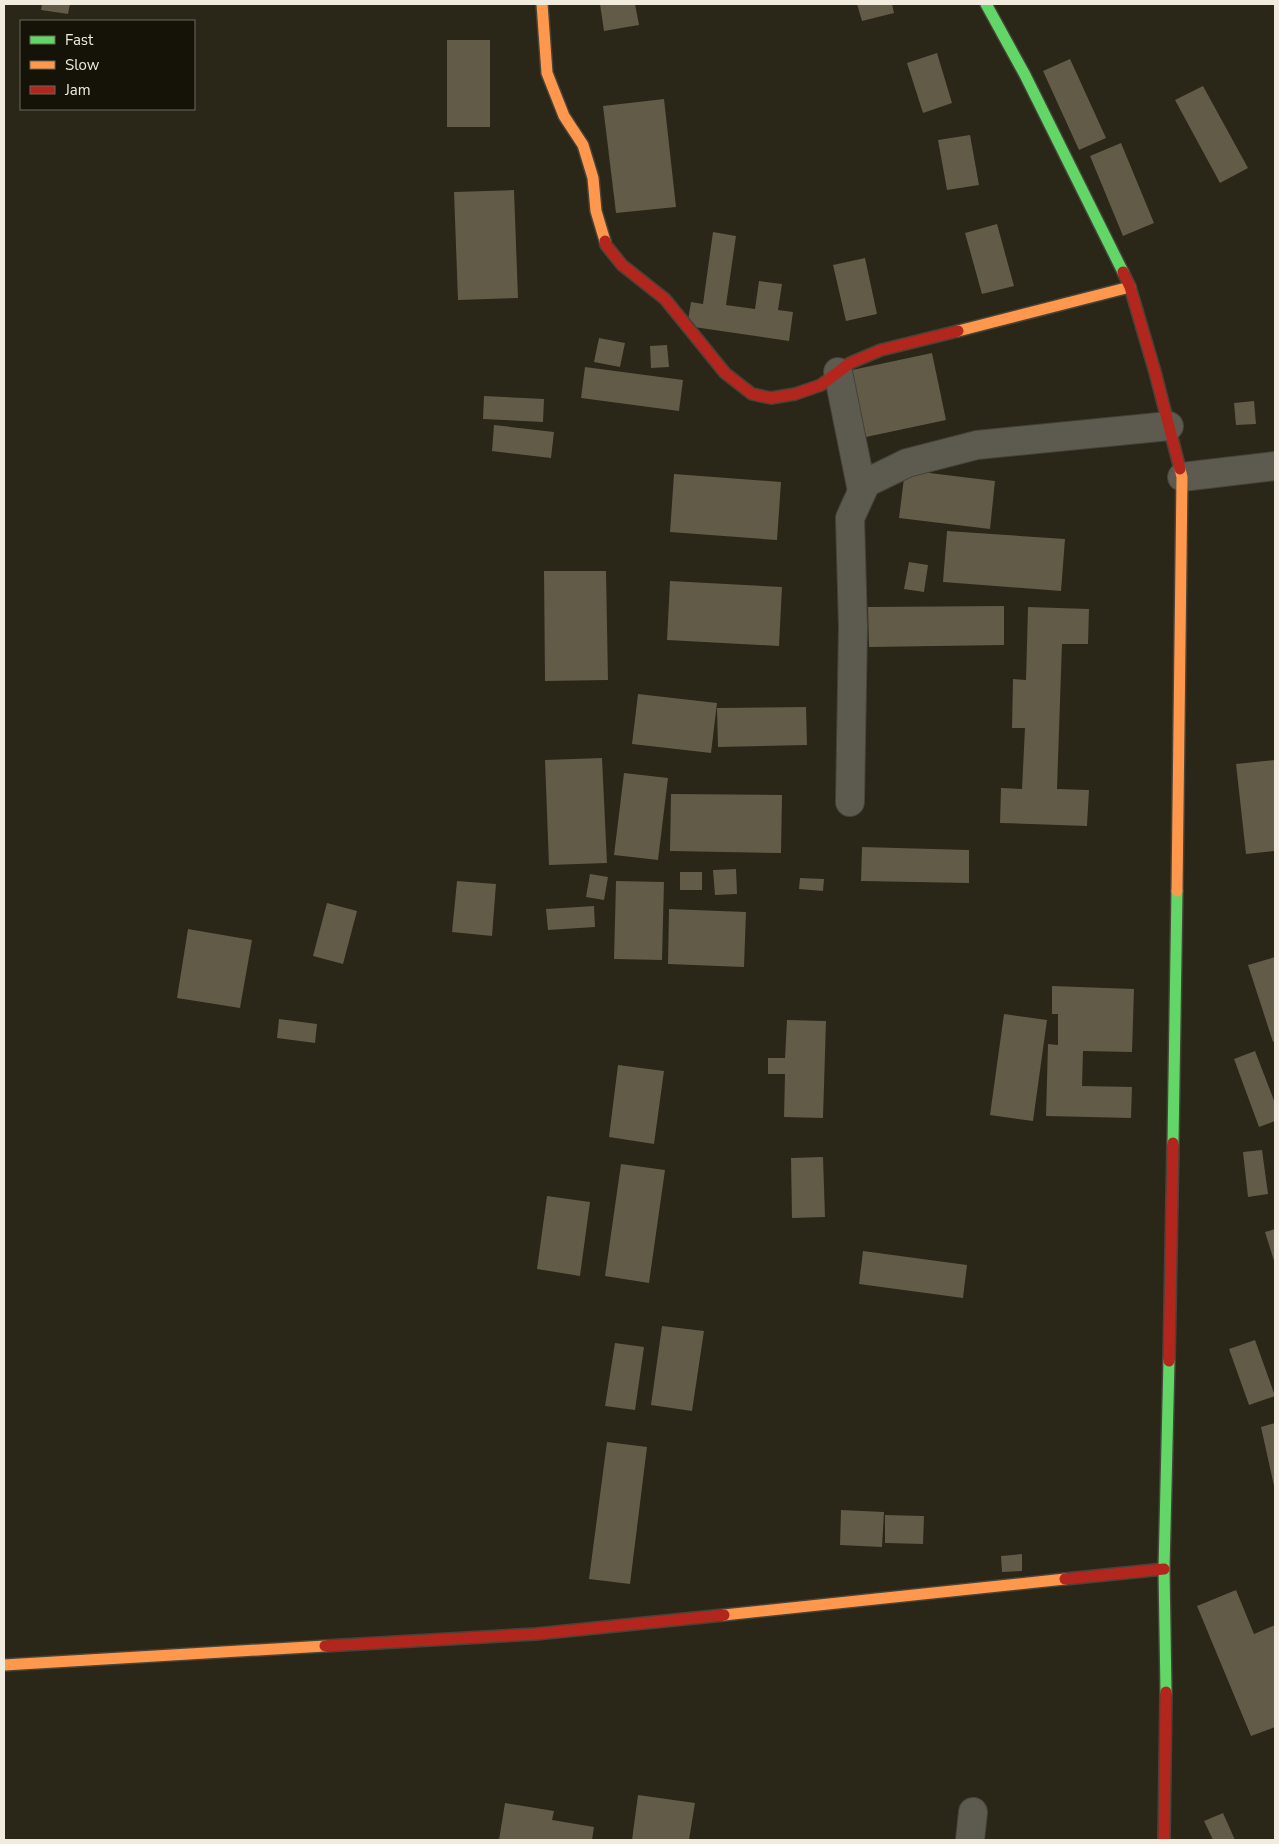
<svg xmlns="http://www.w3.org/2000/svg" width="1279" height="1844" font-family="'Nunito Sans',sans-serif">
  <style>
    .building { fill: #615b47 }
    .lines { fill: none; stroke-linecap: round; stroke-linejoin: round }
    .street-casing { stroke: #464338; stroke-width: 30 }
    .fast-casing { stroke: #464338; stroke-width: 14 }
    .slow-casing { stroke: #464338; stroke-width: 14 }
    .jam-casing { stroke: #464338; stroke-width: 14 }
    .street { stroke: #5d5b50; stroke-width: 28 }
    .fast { stroke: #63d668; stroke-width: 11 }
    .slow { stroke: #ff974d; stroke-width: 11 }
    .jam { stroke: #b3261e; stroke-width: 11 }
  </style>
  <rect width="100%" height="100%" fill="#2a2618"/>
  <!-- building -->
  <g class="building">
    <polygon points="42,4 70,4 68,14 41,10"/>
    <polygon points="600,4 635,4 639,25 604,31"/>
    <polygon points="857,4 892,4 894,13 862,21"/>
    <rect x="447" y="40" width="43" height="87"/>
    <polygon points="937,53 952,103 923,113 907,63"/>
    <polygon points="1070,59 1106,138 1079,150 1043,71"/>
    <polygon points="1203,86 1248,168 1220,183 1175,100"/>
    <polygon points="664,99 676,207 616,213 603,106"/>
    <polygon points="970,135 979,185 947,190 938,140"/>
    <polygon points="1121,143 1154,223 1123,236 1090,156"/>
    <polygon points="514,190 518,298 458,300 454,192"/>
    <polygon points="997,224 1014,286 982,294 965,233"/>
    <polygon points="713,232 736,236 726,305 755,309 759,281 782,284 778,310 793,312 789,341 687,326 691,302 703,304"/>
    <polygon points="865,258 877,314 846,321 833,265"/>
    <polygon points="599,338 625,343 620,367 594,362"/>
    <polygon points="667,345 669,367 651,368 650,346"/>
    <polygon points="932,353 946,420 866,437 852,370"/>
    <polygon points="585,367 683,380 679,411 581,398"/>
    <polygon points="484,396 544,399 543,422 483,419"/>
    <polygon points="1254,401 1256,424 1236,425 1234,403"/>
    <polygon points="494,425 554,432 551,458 492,451"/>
    <polygon points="905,470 995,481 990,529 899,518"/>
    <polygon points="674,474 781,482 777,540 670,532"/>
    <polygon points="947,531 1065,539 1061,591 943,582"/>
    <polygon points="909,562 928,565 924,592 904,589"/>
    <polygon points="544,571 606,571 608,680 545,681"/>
    <polygon points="670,581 782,587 779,646 667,640"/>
    <polygon points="1004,606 1004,645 869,647 868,607"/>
    <polygon points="1028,607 1089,609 1088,644 1062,644 1057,789 1089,790 1087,826 1000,823 1001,788 1022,789 1025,728 1012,728 1013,679 1026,680"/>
    <polygon points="638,694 717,703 711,753 632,744"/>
    <polygon points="806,707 807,745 718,747 717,708"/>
    <polygon points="602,758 607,863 549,865 545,760"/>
    <polygon points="1275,760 1275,851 1246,854 1236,764"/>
    <polygon points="624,773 668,778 658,860 614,855"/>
    <polygon points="671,794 782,795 781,853 670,851"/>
    <polygon points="862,847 969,850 969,883 861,881"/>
    <polygon points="736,869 737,894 715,895 713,870"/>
    <rect x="680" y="872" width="22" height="18"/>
    <polygon points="590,874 608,877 604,900 586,897"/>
    <polygon points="800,878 824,879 823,891 799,889"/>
    <polygon points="457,881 496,884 492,936 452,932"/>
    <polygon points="616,881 664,882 662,960 614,959"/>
    <polygon points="327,903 357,911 343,964 313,956"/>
    <polygon points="594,906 595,927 548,930 546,909"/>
    <polygon points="669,909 746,912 744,967 668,964"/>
    <polygon points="188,929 252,940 240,1008 177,998"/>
    <polygon points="1275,957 1275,1041 1273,1042 1248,965"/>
    <polygon points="1052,986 1134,989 1132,1052 1083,1051 1082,1086 1132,1087 1131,1118 1046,1116 1048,1044 1058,1045 1058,1014 1052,1014"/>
    <polygon points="1004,1014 1047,1020 1033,1121 990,1115"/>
    <polygon points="279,1019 317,1024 315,1043 277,1038"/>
    <polygon points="787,1020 826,1021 823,1118 784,1117 785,1074 768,1074 768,1058 785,1058"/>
    <polygon points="1255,1051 1275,1103 1275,1121 1259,1127 1234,1059"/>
    <polygon points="618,1065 664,1071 654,1144 609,1137"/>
    <polygon points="1262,1150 1268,1194 1248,1197 1243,1152"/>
    <polygon points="823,1157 825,1217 792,1218 791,1158"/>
    <polygon points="621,1164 665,1170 649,1283 605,1276"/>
    <polygon points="547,1196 590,1202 580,1276 537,1269"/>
    <polygon points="1275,1229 1275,1264 1265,1232"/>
    <polygon points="863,1251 967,1265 963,1298 859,1284"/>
    <polygon points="662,1326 704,1331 692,1411 651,1405"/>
    <polygon points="1255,1340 1275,1396 1249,1405 1229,1349"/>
    <polygon points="615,1343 644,1347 635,1410 605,1406"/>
    <polygon points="1275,1423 1275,1486 1274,1486 1261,1427"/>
    <polygon points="607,1442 647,1447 630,1584 589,1579"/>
    <polygon points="841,1510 884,1512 882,1547 840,1545"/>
    <polygon points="885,1515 924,1516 923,1544 885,1543"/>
    <polygon points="1022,1554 1022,1571 1002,1572 1001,1556"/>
    <polygon points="1236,1590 1254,1634 1275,1625 1275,1727 1251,1736 1197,1606"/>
    <polygon points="638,1795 695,1803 689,1840 632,1840"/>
    <polygon points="505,1803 554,1811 552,1820 594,1827 592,1840 499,1840"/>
    <polygon points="1223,1813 1235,1840 1213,1840 1204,1821"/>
  </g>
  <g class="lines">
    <defs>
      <g id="street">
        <polyline points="838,372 862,491"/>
        <polyline points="1182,477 1275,466"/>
        <polyline points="850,802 853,627 850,518 866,483 907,463 977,445 1169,426"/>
        <polyline points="970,1840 973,1812"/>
      </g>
      <g id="fast">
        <polyline points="986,4 1025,75 1123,272"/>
        <polyline points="1173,1143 1177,891"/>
        <polyline points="1166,1692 1164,1569 1169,1361"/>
      </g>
      <g id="slow">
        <polyline points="542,4 547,73 564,116 583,145 593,178 596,211 605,241"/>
        <polyline points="958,331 1130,287"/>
        <polyline points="1177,891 1182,477 1180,469"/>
        <polyline points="724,1615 1065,1579"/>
        <polyline points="4,1665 325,1646"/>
      </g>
      <g id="jam">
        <polyline points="605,241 606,245 622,265 665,299 725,373 752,394 771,398 795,394 821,385 850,363 881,350 958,331"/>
        <polyline points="1123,272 1130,287 1155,372 1180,469"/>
        <polyline points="1169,1361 1173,1143"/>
        <polyline points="1065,1579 1164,1569"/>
        <polyline points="325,1646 536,1634 724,1615"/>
        <polyline points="1164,1840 1166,1692"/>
      </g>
    </defs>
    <!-- street casing -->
    <use href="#street" class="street-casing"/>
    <!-- fast casing -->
    <use href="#fast" class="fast-casing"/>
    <!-- slow casing -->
    <use href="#slow" class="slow-casing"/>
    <!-- jam casing -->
    <use href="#jam" class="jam-casing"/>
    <!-- street -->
    <use href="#street" class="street"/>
    <!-- fast -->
    <use href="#fast" class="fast"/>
    <!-- slow -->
    <use href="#slow" class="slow"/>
    <!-- jam -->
    <use href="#jam" class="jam"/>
  </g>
  <!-- border -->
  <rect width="1279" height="1844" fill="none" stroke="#f0ebdd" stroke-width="10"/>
  <!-- legend -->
  <rect x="20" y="20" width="175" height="90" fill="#151208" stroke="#6d695d"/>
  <rect x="30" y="36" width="25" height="8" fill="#63d668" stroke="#6d695d"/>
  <text x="65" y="45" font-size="15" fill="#f0ebdd">Fast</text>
  <rect x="30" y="61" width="25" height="8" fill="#ff974d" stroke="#6d695d"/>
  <text x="65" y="70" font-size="15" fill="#f0ebdd">Slow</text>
  <rect x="30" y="86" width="25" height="8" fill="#b3261e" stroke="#6d695d"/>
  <text x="65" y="95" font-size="15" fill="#f0ebdd">Jam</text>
</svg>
